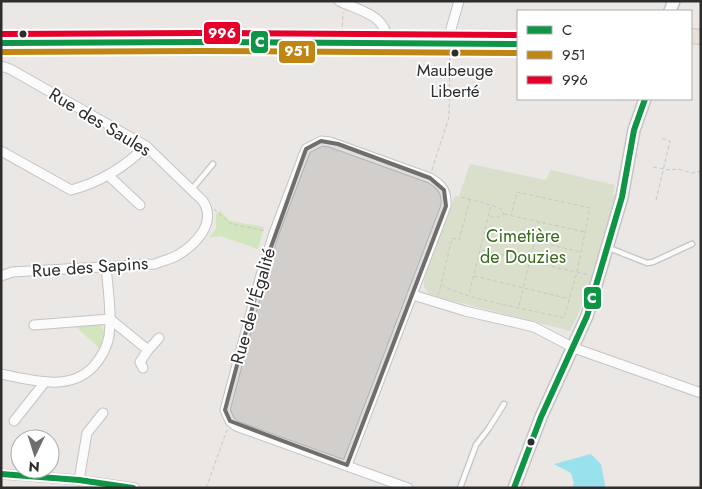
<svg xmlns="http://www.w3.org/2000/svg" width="702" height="489" font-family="Jost,sans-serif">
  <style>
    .green { fill: #d3e5be }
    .cemetery { fill: #dadfcc }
    .water { fill: #99e1eb }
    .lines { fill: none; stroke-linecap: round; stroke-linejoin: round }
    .service-casing { stroke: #c5c4c4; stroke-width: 7 }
    .minor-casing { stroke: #c5c4c4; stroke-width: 11 }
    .tertiary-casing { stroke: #c5c4c4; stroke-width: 14 }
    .primary-casing { stroke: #c6c4c3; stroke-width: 16 }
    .path { stroke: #c7c7c7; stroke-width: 1; stroke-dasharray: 4 2.5; stroke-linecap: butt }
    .service { stroke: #fcfbfb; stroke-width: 4.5 }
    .minor { stroke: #fcfbfb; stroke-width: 9 }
    .tertiary { stroke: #fcfbfb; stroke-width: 11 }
    .primary { stroke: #e7e0d6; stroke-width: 14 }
    .bus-1-casing { stroke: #fff; stroke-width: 10 }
    .bus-2-casing { stroke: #fff; stroke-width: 10 }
    .bus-3-casing { stroke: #fff; stroke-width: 10 }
    .bus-1 { stroke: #0f9546; stroke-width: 6 }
    .bus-2 { stroke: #bf8614; stroke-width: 6 }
    .bus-3 { stroke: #e4002b; stroke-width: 6 }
    .marked { fill: #6f6e6d; fill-opacity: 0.2; stroke: #6f6e6d; stroke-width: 4; stroke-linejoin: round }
    .bus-dot { fill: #2d2d2d; stroke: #fff; stroke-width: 2 }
    .labels { text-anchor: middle; stroke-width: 4; stroke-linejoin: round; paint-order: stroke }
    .bus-label { font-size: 17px; fill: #2d2d2d; stroke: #fff }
    .street-label { font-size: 18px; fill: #2d2d2d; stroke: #fff }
    .park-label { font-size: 18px; fill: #386c1c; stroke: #fff }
    .line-badge { stroke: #fff; stroke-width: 2 }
    .badge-label { font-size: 14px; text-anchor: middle; font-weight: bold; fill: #fff }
  </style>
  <rect width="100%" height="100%" fill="#eae7e4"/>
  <!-- green -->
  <g class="green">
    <polygon points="220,211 230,221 264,227 258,249 220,236 209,238 216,229 216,214"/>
    <polygon points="73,324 100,324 105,333 99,348"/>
  </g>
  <!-- cemetery -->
  <path class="cemetery" d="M470,164L546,180L551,170L615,185L613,194L616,195L600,256L588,293L570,331L430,295C423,288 423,284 425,274L455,196H459Z"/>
  <!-- water -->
  <polygon class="water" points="591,454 601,464 605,485 604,488 572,488 574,483 571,473 554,464"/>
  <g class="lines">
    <defs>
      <g id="service">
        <polyline points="192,189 213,164"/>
        <polyline points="609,248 647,263 653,262 692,244"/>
        <polyline points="460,488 476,445 489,428 504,404"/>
      </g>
      <g id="minor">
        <path d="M339,1C360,11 388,15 387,43"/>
        <polyline points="450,44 451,29 459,1"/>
        <path d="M1,66L10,69L146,146L203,201C217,223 196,244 178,255C171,259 162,261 155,264L12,272L1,276"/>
        <path d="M1,151L71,190C101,182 125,167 146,146"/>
        <polyline points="109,176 140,205"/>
        <polyline points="413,295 465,311 534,327 574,348 701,393"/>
        <polyline points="34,325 110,319 148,350 140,362 143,368"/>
        <polyline points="148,350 159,338"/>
        <path d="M1,374C31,380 69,392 93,367C101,358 107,348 109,336C112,314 108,289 106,267"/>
        <polyline points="14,421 45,382"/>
        <path d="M347,465L446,206C447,191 442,185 430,178L330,142L321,141L306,149L274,233L261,275L225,410L230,421L236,426L408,488"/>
        <polyline points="1,474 79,480 135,488"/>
        <polyline points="79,480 87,433 103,413"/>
      </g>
      <g id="tertiary">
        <polyline points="670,11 674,1"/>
        <polyline points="514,488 541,417 587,316 622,197 634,130 645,99"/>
      </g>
      <g id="primary">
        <polyline points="691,36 701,37"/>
        <polyline points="1,43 202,42 518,44"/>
      </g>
    </defs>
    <!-- service casing -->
    <use href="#service" class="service-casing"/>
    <!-- minor casing -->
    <use href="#minor" class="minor-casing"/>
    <!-- tertiary casing -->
    <use href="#tertiary" class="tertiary-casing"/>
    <!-- primary casing -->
    <use href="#primary" class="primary-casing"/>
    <!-- path -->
    <g class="path">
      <polyline points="342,33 343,12"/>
      <polyline points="653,167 670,170 678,169 692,173 701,171"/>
      <polyline points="432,170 449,117 450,54"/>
      <polyline points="461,197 491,205 469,295"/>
      <path d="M470,199L459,240L452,238L441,284C455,297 541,312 564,318L577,272L590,208L517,192L511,215"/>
      <polyline points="656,200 670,141 660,138"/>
      <polyline points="214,209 231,224 266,231"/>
      <polyline points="504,214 585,232"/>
      <polyline points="490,217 499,217 504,214 501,209 491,205"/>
      <polyline points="487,229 580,252"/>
      <polyline points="482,250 589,275"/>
      <polyline points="474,276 570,299"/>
      <polyline points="438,295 441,285"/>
      <polyline points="519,306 539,222"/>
      <polyline points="206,488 227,430"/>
    </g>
    <!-- service -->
    <use href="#service" class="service"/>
    <!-- minor -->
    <use href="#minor" class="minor"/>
    <!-- tertiary -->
    <use href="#tertiary" class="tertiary"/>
    <!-- primary -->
    <use href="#primary" class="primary"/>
    <defs>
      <g id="bus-1">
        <polyline points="1,43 202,42 518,44"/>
        <polyline points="1,474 79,480 133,488"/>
        <polyline points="514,488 541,417 587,316 622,197 634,130 645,99"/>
      </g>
      <polyline id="bus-2" points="1,52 202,51 518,53"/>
      <polyline id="bus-3" points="1,34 202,33 518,35"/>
    </defs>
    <!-- bus-1 casing -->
    <use href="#bus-1" class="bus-1-casing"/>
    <!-- bus-2 casing -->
    <use href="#bus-2" class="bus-2-casing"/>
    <!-- bus-3 casing -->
    <use href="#bus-3" class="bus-3-casing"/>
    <!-- bus-1 -->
    <use href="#bus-1" class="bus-1"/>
    <!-- bus-2 -->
    <use href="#bus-2" class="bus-2"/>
    <!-- bus-3 -->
    <use href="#bus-3" class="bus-3"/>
  </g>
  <!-- marked area -->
  <path class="marked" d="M321,141L338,144L430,178L444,190L446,206L347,465L230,421L225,410L261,275L306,149Z"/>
  <!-- markers -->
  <g class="bus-dot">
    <circle cx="23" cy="34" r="4.5"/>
    <circle cx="455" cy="53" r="4.5"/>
    <circle cx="531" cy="442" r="4.5"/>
  </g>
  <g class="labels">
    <!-- bus labels -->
    <g class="bus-label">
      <text x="455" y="76">Maubeuge<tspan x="455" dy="21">Liberté</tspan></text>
    </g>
    <!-- street labels -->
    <g class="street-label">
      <text transform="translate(100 122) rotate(31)" y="6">Rue des Saules</text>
      <text transform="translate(90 267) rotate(-4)" y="6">Rue des Sapins</text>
      <text transform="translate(253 306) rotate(-74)" y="6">Rue de l'Égalité</text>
    </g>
    <!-- park labels -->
    <g class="park-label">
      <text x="523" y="242">Cimetière<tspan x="523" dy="21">de Douzies</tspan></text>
    </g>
  </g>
  <g class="line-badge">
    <rect x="203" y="21" width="38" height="24" rx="5" fill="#e4002b"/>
    <rect x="250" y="30" width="19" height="24" rx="5" fill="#0f9546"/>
    <rect x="278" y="40" width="38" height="24" rx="5" fill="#bf8614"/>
    <rect x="583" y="286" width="19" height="24" rx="5" fill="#0f9546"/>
  </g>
  <g class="badge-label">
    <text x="222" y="38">996</text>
    <text x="260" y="47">C</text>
    <text x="297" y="56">951</text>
    <text x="592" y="303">C</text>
  </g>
  <!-- border -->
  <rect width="702" height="489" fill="none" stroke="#2d2d2d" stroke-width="5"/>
  <!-- legend -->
  <rect x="517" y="10" width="175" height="90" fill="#ffffff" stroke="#ababab"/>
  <rect x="527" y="26" width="25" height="8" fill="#0f9546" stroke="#ababab"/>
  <text x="562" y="35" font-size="15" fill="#2d2d2d">C</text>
  <rect x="527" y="51" width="25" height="8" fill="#bf8614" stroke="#ababab"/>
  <text x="562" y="60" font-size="15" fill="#2d2d2d">951</text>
  <rect x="527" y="76" width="25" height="8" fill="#e4002b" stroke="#ababab"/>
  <text x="562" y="85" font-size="15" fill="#2d2d2d">996</text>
  <!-- north arrow -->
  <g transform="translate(35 454) rotate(184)"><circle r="24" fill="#ffffff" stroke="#ababab"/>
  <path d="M0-4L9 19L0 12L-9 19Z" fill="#6f6e6d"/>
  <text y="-8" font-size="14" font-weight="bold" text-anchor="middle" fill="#2d2d2d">N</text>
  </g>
</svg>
